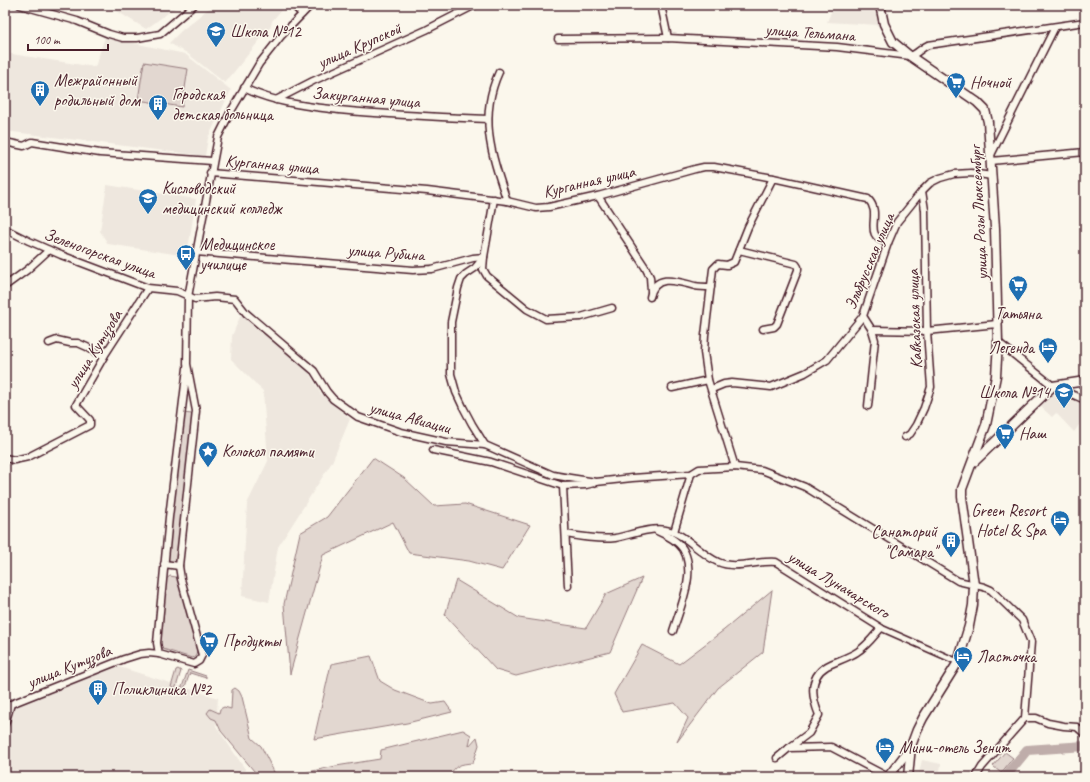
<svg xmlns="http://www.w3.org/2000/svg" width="1090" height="782" font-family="Caveat,sans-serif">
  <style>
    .built { fill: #eee7de }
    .green { fill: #e2d7d0; stroke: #967b7e }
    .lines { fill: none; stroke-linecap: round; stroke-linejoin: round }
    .river { stroke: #bfadaa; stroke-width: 10 }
    .pedestrian-casing { stroke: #4a1f2b; stroke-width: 8 }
    .minor-casing { stroke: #4a1f2b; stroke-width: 9 }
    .tertiary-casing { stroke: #4a1f2b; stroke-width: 11 }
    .pedestrian { stroke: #fbf7ec; stroke-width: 5 }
    .minor { stroke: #fbf7ec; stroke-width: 6 }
    .tertiary { stroke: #fbf7ec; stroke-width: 8 }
    .labels { text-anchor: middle; stroke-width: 3; stroke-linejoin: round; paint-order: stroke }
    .poi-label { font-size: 17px; fill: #4a1f2b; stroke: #fbf7ec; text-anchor: start }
    .street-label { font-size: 17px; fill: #4a1f2b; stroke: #fbf7ec }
  </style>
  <rect width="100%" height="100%" fill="#fbf7ec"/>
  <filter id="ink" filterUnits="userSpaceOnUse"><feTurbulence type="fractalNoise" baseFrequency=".025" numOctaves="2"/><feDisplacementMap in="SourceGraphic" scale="8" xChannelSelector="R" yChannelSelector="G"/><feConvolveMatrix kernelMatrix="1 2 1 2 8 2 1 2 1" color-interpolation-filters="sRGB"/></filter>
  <g filter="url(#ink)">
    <!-- built -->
    <g class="built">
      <polygon points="107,5 179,5 146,29"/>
      <polygon points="213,5 284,5 283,8 272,21 271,26 225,83 187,53 169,43 181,31"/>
      <polygon points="834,5 875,5 879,25 827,22"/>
      <polygon points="105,37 185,54 231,90 208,138 205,156 5,131 5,53 95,67"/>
      <polygon points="107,185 196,199 187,256 108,244 100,231"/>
      <polygon points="242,312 308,371 321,394 350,419 332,462 278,547 269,602 242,596 247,504 268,461 263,391 231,359 232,336"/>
      <polygon points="1058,391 1085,405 1085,417 1074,432 1056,413 1052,417 1040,406 1053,393"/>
      <polygon points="113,665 218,698 216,726 245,769 243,777 23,777 5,772 5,739 15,704"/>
      <polygon points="922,760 941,764 939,777 918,777"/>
    </g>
    <!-- green -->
    <g class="green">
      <polygon points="144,62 188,69 182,107 138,100"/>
      <polygon points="183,413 192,414 178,560 174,562 169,561 168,559"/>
      <polygon points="373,458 404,478 434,506 465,504 530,525 502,570 469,561 409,553 393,522 323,555 290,674 284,604 300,533 327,517"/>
      <polygon points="170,576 176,577 178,580 197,651 195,657 192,658 163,649 160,642 165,580"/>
      <polygon points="642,578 610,652 516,676 496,670 445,615 456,580 519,618 586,628 606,594"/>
      <polygon points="772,590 763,652 718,688 677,742 688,718 675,703 622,712 614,694 642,645 679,664 724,630"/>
      <polygon points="371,656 380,681 395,690 432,704 445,702 452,712 407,723 314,739 331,664"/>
      <polygon points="178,669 181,671 175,690 171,687 176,670"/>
      <polygon points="188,670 206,676 206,678 190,673 183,692 181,690"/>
      <polygon points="235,688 239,691 242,697 252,738 261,746 276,776 259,777 221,731 216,720 211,718 207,713 210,709 219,713 220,709 224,707 231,709 232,690"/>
      <path d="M463,730L471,735L469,746L477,737L479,745L473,763C459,764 456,765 448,777H285L336,766L380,759L381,750Z"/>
      <polygon points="1005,752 1013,758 1001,773 993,766"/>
    </g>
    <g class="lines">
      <!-- river -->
      <polyline class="river" points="1005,777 1027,750 1085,746"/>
      <defs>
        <polyline id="pedestrian" points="881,628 958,662"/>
        <g id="minor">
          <polyline points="20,5 77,21 109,34 123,38 137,38 160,34 194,5"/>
          <polyline points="293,5 302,14"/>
          <polyline points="661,5 668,38"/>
          <path d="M558,39L668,38L837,47L910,56C917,54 921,48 928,45L1085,22"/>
          <path d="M499,72C478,118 492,156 507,201"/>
          <path d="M244,88C274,103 307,106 339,110C388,115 438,117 488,119"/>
          <polyline points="276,100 313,81 426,30 475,5"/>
          <polyline points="5,142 24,146 32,142 100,153 212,161"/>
          <polyline points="990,157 1055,27"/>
          <polyline points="991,161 1085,152"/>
          <path d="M210,173L427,191L507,201L536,208L549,207L598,196L695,169L704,167H714L773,178L868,199C884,215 860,235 888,243"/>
          <polyline points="598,196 645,267 650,277 651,291"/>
          <polyline points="5,229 29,241 61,255 148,288 177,291 195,299 215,297 235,299 246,313 314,371 327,392 333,399 358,417 401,432 446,442 485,445 553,475 570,478 596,482 632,478 691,474 699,469 735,467 762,470 805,487 958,581 984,587 991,590 1022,620 1031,642 1025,718 982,767 976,777"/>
          <polyline points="739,250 796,264 798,267 798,270 777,324 774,327 763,329"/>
          <polyline points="196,252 413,270 432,269 473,258 484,257 483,269 487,276 527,309 546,319 581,317 612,308"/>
          <polyline points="5,286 27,270 49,250"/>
          <path d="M650,297C655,272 679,282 695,286C700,287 706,287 711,287"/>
          <polyline points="863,316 872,330 875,340 868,406"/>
          <polyline points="872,330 927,331 997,324"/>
          <polyline points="998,342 1053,386 1085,400"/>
          <polyline points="49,343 57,340 70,343 78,343 87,347 103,357"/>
          <polyline points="672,388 708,380"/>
          <polyline points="712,389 724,384 732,383 771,387 805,373 827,360 863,316 888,243 897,222 922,191 930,183 940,178 954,174 971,173 992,176"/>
          <polyline points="905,437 910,434 916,425 924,408 931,387 927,331 925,210 922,191"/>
          <polyline points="485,445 472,424 463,407 456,392 451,374 451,322 458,288 461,279 466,274 475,268 484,257 494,199"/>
          <polyline points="433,450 491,462 563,486 586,485 594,483"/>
          <polyline points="5,458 14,460 28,457 90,425 90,420 76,405 106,353 148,288"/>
          <polyline points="735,467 708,380 704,352 705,335 713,269 718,264 727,265 734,262 748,227 773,178"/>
          <polyline points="563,486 568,586"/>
          <path d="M657,531C666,535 677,540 683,549C697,572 680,608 673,631"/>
          <polyline points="674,532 691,474"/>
          <path d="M566,534C582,537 599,540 615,538C631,535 650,527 666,530C685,533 701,555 718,562C736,570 757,560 776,562L881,628C874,636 867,646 857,652C848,658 836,661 827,666C808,677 812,698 819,715L809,733L789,748"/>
          <polyline points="164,564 179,566"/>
          <polyline points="159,654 157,643 169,517 187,368"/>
          <polyline points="1025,718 1036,718 1048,723 1064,726 1077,727 1085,734"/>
          <polyline points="5,724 11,704 124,659 140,654 149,653 159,654 194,664 199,661 202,655 181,579 179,566 196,411 187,364 188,297 218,137 230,113 259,64 282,35 311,5"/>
          <polyline points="777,758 789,748 831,747 888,777"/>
        </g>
        <g id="tertiary">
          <polyline points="880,5 884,24 893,42 910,56 977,102 985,110 988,122 995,228 998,342 996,376 986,425 962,489 962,497 974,585 973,605 969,626 958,662 923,718 917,730 911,746 908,777"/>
          <polyline points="973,463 1053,386 1085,381"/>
          <polyline points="888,777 911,747"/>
        </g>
      </defs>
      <!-- pedestrian casing -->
      <use href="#pedestrian" class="pedestrian-casing"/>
      <!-- minor casing -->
      <use href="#minor" class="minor-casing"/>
      <!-- tertiary casing -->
      <use href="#tertiary" class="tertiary-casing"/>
      <!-- pedestrian -->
      <use href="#pedestrian" class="pedestrian"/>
      <!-- minor -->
      <use href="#minor" class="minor"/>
      <!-- tertiary -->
      <use href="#tertiary" class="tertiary"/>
    </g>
  </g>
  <!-- icons -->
  <defs>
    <symbol id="school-pin" viewBox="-11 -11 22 30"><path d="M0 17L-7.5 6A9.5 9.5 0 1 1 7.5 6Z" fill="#1f6fb2" stroke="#fbf7ec"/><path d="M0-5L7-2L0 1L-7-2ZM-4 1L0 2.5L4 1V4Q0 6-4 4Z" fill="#fff"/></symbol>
    <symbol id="supermarket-pin" viewBox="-11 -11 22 30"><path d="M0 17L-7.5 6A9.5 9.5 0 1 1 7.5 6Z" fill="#1f6fb2" stroke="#fbf7ec"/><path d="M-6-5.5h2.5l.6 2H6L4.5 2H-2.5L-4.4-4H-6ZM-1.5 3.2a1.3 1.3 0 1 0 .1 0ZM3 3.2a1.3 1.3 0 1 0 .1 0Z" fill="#fff"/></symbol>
    <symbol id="building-pin" viewBox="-11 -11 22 30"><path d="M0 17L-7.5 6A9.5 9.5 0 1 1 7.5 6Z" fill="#1f6fb2" stroke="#fbf7ec"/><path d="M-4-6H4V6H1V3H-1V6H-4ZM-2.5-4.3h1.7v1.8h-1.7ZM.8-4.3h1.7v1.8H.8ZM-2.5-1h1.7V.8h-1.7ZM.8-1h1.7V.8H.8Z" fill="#fff"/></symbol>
    <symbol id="university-pin" viewBox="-11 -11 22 30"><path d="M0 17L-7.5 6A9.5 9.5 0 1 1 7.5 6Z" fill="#1f6fb2" stroke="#fbf7ec"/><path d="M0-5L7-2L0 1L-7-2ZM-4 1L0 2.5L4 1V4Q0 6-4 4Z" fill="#fff"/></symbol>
    <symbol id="bus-pin" viewBox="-11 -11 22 30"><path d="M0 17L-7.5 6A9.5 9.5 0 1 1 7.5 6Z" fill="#1f6fb2" stroke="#fbf7ec"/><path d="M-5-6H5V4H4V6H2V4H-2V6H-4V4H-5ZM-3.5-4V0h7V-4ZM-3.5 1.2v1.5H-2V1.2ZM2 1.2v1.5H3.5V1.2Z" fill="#fff"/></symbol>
    <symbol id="hotel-pin" viewBox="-11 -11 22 30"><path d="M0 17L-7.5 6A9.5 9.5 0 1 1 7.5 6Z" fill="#1f6fb2" stroke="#fbf7ec"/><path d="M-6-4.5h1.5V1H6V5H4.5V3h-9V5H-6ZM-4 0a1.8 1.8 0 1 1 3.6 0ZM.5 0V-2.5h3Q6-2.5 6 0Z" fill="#fff"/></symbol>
    <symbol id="sight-pin" viewBox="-11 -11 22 30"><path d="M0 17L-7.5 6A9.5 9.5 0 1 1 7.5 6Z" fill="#1f6fb2" stroke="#fbf7ec"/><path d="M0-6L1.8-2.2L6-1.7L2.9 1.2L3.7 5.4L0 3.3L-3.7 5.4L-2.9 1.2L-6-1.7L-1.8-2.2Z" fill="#fff"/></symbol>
  </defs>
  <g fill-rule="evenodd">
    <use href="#school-pin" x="205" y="20" width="22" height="30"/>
    <use href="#supermarket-pin" x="945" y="71" width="22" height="30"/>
    <use href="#building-pin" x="29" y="79" width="22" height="30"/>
    <use href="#building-pin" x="147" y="93" width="22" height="30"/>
    <use href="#university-pin" x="137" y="187" width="22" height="30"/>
    <use href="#bus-pin" x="175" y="243" width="22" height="30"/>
    <use href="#supermarket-pin" x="1007" y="274" width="22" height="30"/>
    <use href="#hotel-pin" x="1037" y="336" width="22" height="30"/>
    <use href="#school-pin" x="1053" y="381" width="22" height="30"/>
    <use href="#supermarket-pin" x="994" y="422" width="22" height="30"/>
    <use href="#sight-pin" x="197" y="440" width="22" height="30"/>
    <use href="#hotel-pin" x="1049" y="509" width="22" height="30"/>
    <use href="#building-pin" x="940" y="530" width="22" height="30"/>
    <use href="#supermarket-pin" x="198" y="630" width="22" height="30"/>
    <use href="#hotel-pin" x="952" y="645" width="22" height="30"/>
    <use href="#building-pin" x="87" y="678" width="22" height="30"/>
    <use href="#hotel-pin" x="874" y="736" width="22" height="30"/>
  </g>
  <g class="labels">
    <!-- poi labels -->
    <g class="poi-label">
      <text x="230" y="37">Школа №12</text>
      <text x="54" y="86">Межрайонный<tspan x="54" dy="20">родильный дом</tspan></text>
      <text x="970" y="88">Ночной</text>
      <text x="172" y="100">Городская<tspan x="172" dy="20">детская больница</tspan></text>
      <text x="162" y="194">Кисловодский<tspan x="162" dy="20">медицинский колледж</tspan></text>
      <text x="200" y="250">Медицинское<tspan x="200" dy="20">училище</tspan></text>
      <text x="1018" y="319" text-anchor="middle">Татьяна</text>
      <text x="1034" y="353" text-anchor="end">Легенда</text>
      <text x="1050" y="398" text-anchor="end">Школа №14</text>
      <text x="1019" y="439">Наш</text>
      <text x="222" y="457">Колокол памяти</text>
      <text x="1046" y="516" text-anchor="end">Green Resort<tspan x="1046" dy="20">Hotel &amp; Spa</tspan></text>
      <text x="937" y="537" text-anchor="end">Санаторий<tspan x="937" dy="20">"Самара"</tspan></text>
      <text x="223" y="647">Продукты</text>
      <text x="977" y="662">Ласточка</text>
      <text x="112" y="695">Поликлиника №2</text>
      <text x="899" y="753">Мини-отель Зенит</text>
    </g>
    <!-- street labels -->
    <g class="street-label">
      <text transform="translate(810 32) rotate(4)" y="6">улица Тельмана</text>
      <text transform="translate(359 45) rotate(-24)" y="6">улица Крупской</text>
      <text transform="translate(366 97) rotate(5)" y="6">Закурганная улица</text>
      <text transform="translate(272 164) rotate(5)" y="6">Курганная улица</text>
      <text transform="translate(589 181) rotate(-13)" y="6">Курганная улица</text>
      <text transform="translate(978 213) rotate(-93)" y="6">улица Розы Люксембург</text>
      <text transform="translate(386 252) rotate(4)" y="6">улица Рубина</text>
      <text transform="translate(100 253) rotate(20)" y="6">Зеленогорская улица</text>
      <text transform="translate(869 261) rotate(-67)" y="6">Эльбрусская улица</text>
      <text transform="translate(914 319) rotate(-92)" y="6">Кавказская улица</text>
      <text transform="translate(94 349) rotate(-58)" y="6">улица Кутузова</text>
      <text transform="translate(410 417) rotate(15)" y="6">улица Авиации</text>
      <text transform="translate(839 584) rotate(31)" y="6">улица Луначарского</text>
      <text transform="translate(69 666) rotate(-22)" y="6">улица Кутузова</text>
    </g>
  </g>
  <!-- margin -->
  <rect width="1090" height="782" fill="none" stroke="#fbf7ec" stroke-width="20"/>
  <rect x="10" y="10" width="1070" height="762" fill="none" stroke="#4a1f2b" stroke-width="1.5" filter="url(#ink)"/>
  <!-- scale -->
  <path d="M28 44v6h80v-6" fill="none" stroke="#4a1f2b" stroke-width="2"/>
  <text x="34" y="44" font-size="12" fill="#4a1f2b" stroke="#fbf7ec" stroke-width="3" paint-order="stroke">100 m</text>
</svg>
